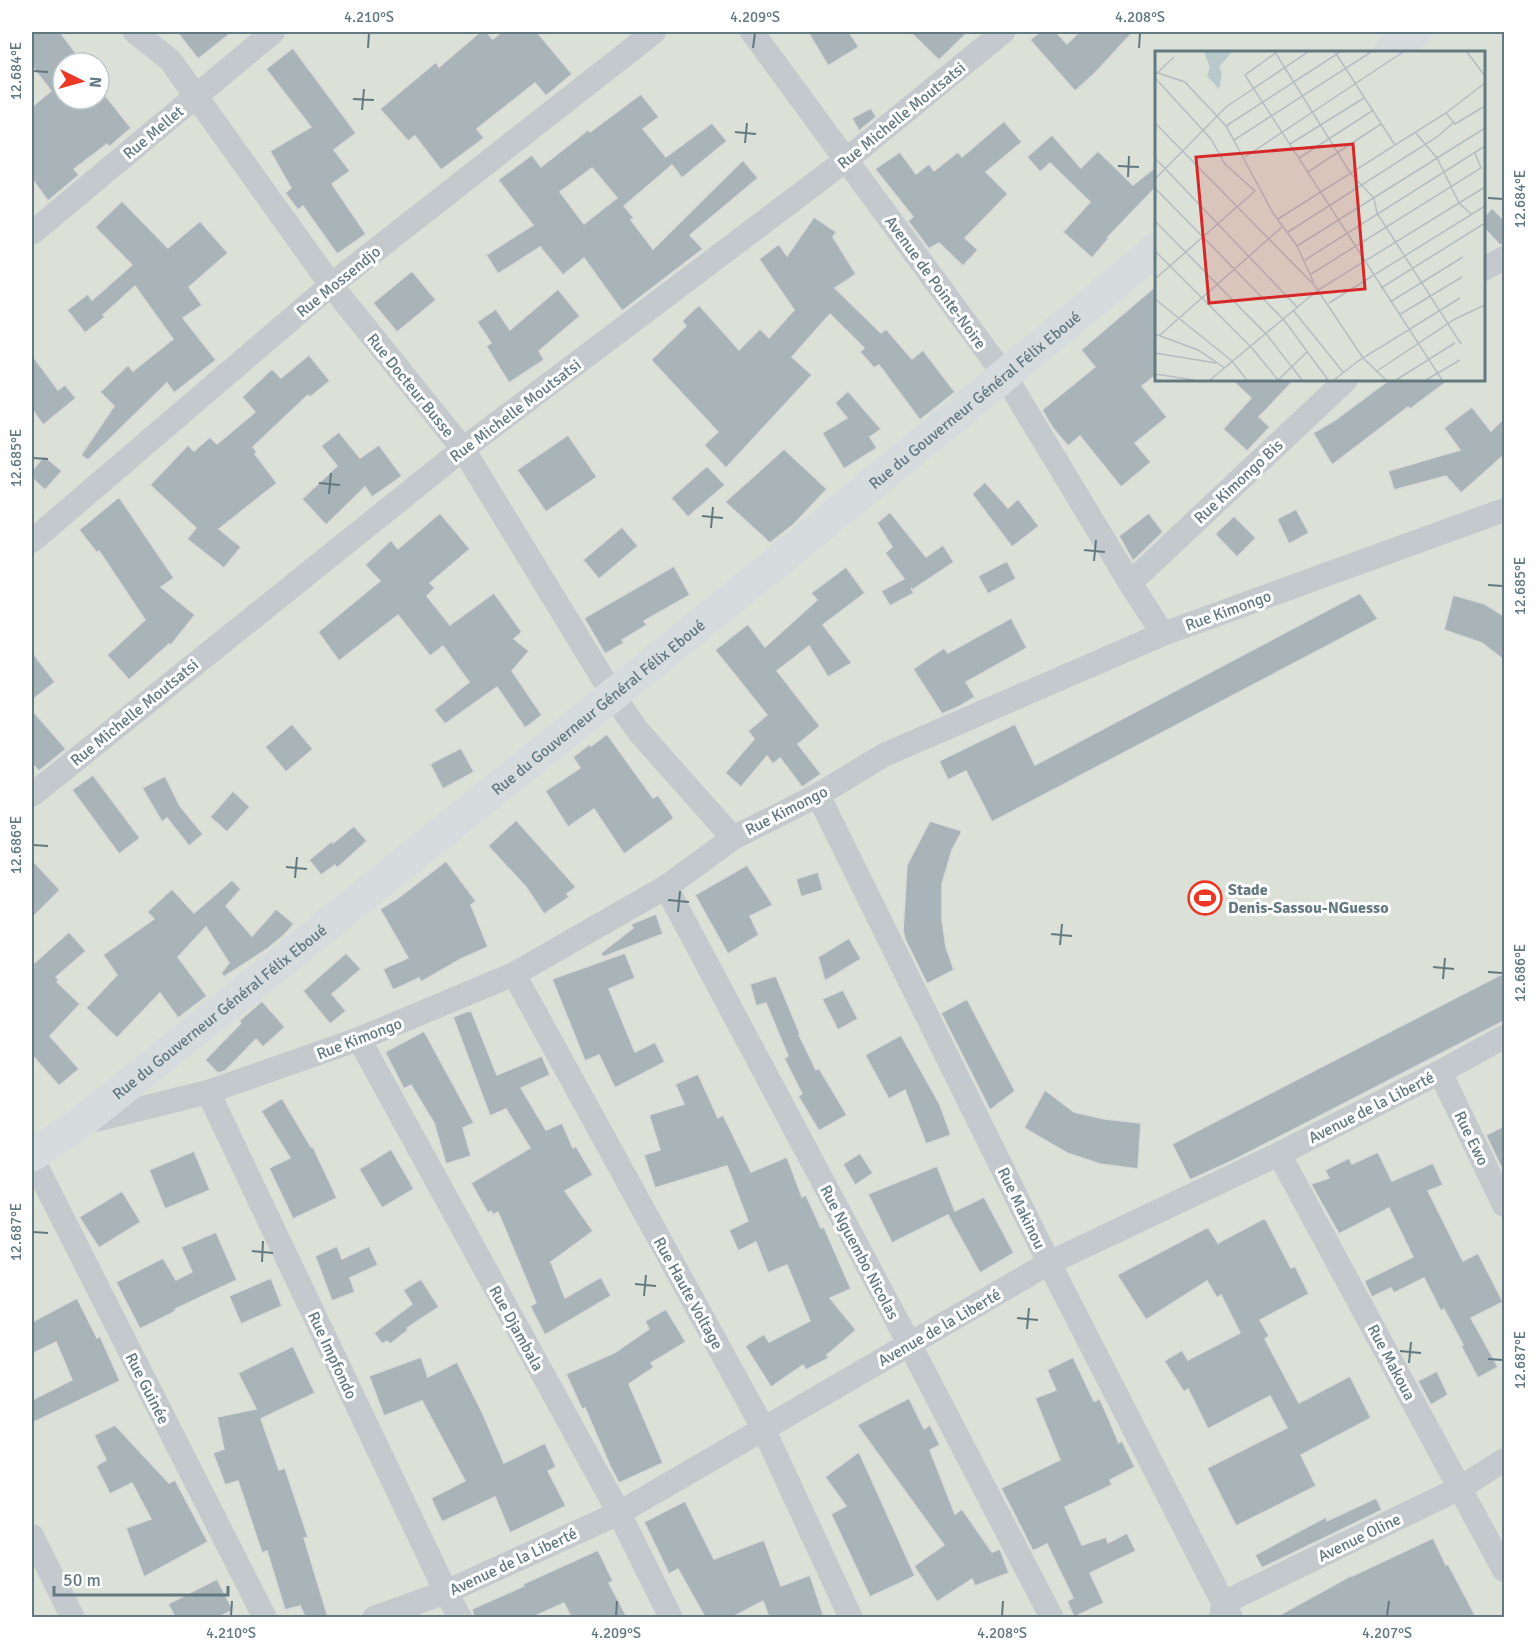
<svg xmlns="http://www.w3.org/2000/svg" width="1536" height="1649" font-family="Signika,sans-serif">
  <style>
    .green { fill: #dbe1d7; fill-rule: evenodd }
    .building { fill: #a8b4b8; stroke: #dadad8; stroke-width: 1.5; fill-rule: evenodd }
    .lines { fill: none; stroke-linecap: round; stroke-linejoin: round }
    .street { stroke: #c3c9cc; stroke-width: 24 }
    .secondary { stroke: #d6dbde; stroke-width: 33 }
    .ticks { fill: none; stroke: #627982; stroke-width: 2 }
    .labels { text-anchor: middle; stroke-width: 6; stroke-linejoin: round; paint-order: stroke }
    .street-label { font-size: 16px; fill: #627982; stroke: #fff }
    .poi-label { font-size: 16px; font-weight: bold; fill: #627982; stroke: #fff; text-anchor: start }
    .inset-road { fill: none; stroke: #b4bdc1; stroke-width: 1.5 }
    .view { fill: #d62828; fill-opacity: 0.15; stroke: #d62828; stroke-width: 3 }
    .inset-edge { fill: none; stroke: #627982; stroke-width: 3 }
    .neatline { fill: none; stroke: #627982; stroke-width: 2 }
    .ticks-label { font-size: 15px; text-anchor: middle; fill: #627982 }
  </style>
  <rect width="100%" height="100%" fill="#f9f8f6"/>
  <!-- green -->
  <path class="green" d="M32,32H1504V1617L32,1618ZM1156,52H1484V380H1156ZM63,63H99V99H63Z"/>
  <!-- building -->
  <g class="building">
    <polygon points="32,32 60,32 78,56 68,63 63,63 63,99 99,99 99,92 101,90 131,128 109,147 107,144 74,169 79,175 48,201 32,179 32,107 51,91 32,66"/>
    <polygon points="177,32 232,32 198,59"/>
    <polygon points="480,32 486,32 493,39 502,32 537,32 572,74 546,96 535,83 477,129 484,138 441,170 415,136 408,141 380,109 436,62 439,67"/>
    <polygon points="808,32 849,32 859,47 828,66"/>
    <polygon points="910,32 968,32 939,60"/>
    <polygon points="1040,32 1056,32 1067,44 1079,32 1133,32 1094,74 1075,91 1030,40"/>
    <polygon points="293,48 356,133 334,150 350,171 332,184 366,234 337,254 303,206 298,210 285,193 291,188 270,151 311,127 266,69"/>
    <path d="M641,94L659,117L643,129L666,157L712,123L727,141L682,178L672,165L624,206L634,218L631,220L653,249L743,160L758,178L690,235L703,249L622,311L584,258L563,275L540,247L498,274L486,255L533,225L498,180L532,155L541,167L588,130L590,132ZM592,168L617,198L584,224L560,192Z"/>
    <polygon points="871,108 876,117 859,131 852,118"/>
    <polygon points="1004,121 1022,142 986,172 1008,194 965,238 978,250 963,266 939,243 929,249 908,221 913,217 875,169 900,152 916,174 929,164 934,171 958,152 962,157"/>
    <polygon points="1052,135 1081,168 1098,151 1133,185 1156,167 1156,187 1108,237 1109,238 1092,258 1063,232 1090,202 1050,163 1040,172 1027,157"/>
    <polygon points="122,201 168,248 200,221 228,253 189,287 202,305 183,318 216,360 174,393 167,383 88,460 81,455 114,406 100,392 128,365 133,371 173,339 135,286 103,315 105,317 85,333 67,310 88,294 92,300 132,265 95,227"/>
    <polygon points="1492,208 1504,220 1504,244 1500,245 1484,228 1484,217"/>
    <polygon points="814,217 836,232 833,237 856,274 835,288 881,333 886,329 912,359 923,350 955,392 920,420 879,365 874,368 860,352 864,348 830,314 792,357 812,375 726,468 704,445 718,432 651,360 686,326 682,321 699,305 739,350 760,329 769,338 794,310 759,259 779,244 787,256"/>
    <polygon points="412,271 436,300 397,332 373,303"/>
    <polygon points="1156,286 1156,375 1142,386 1167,417 1135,443 1151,462 1121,487 1080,436 1068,446 1052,427 1042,410 1095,367 1081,350"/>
    <polygon points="558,289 580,316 539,351 544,360 509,383 486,346 491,343 477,322 496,309 510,330"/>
    <polygon points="32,355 58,390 65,385 76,398 43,425 32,409"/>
    <polygon points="309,355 330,381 310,397 308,395 253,447 257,452 255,454 277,483 219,529 241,547 224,568 187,539 196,528 150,485 188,445 194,451 210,437 217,444 255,412 242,397 272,369 281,378"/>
    <polygon points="1232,380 1294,380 1259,417 1270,427 1247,451 1223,429 1251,398"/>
    <polygon points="1389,380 1449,380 1410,409 1408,407 1332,465 1313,433 1335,420"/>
    <polygon points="848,391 881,429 870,437 877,448 844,469 822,433 847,418 835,403"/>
    <polygon points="1472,407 1491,431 1504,418 1504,455 1461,493 1446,476 1394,490 1388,471 1460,450 1444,428"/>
    <polygon points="339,432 360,458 379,445 402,476 372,497 365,487 326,525 302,499 337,466 321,446"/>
    <polygon points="568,435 597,477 546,512 517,470"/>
    <polygon points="784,449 827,489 794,524 770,543 725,502"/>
    <polygon points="44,456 62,471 45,490 32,478 32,471"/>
    <polygon points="707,466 725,485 688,517 671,498"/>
    <polygon points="985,482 1008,508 1018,499 1039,526 1012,547 972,494"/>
    <polygon points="119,497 174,578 161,587 195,615 171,645 169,644 129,680 107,655 145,620 99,551 97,553 79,530"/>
    <polygon points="1296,509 1309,533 1289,544 1277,519"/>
    <polygon points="890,512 926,557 943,545 954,562 912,590 911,588 914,593 890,606 881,591 904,579 885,553 892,547 877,523"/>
    <polygon points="440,513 470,549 430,583 435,588 427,596 450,625 494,593 522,632 514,639 529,651 512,671 542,715 525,728 497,687 445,724 434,710 469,682 443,646 430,656 398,615 339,661 318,632 380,581 365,565 391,540 398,549"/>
    <polygon points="1149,513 1163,532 1133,561 1119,536"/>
    <polygon points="1234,516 1256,538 1237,557 1215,534"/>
    <polygon points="622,527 638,546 599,579 583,560"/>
    <polygon points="1007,561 1016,579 988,594 978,576"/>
    <polygon points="674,566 690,595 644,621 647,625 622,640 624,643 605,654 584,618"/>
    <polygon points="846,567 865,593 823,625 852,663 828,677 809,646 777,671 820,726 798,744 821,774 802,787 780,758 773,764 767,756 741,787 725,773 754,739 748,731 767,715 715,650 748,624 765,647 817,600 811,593"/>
    <polygon points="1360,593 1378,619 992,822 966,771 948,780 939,761 1015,724 1035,765"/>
    <polygon points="1453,595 1485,604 1504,616 1504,660 1482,643 1444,630"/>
    <polygon points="1011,618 1027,648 966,682 975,697 960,706 942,714 913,669 944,648 948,653"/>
    <polygon points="32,652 55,682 32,700"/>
    <polygon points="32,710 66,749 39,771 32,764"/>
    <polygon points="292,724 313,749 286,772 265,747"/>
    <polygon points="607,734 653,798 658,795 674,818 624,854 594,809 568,827 545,791 580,768 573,757 590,744 591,746"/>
    <polygon points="461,748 474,772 443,789 430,764"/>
    <polygon points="93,775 140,838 119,854 72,790"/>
    <polygon points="165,776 180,806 203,834 189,846 167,818 162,822 142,788"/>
    <polygon points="233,791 250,807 227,832 210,817"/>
    <polygon points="516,820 576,887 567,894 569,897 544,914 526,887 488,846"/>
    <polygon points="930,821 962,831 952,850 942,884 942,920 946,947 954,970 927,984 905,939 903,931 907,865"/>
    <polygon points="354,826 367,841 337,868 335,865 321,875 309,860 332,841 333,843"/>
    <polygon points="32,860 60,890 32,918"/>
    <polygon points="446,861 476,901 471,905 488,947 461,959 421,982 419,978 393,990 383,969 408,958 380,909 397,899"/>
    <polygon points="747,865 773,905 750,916 759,935 728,954 695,895"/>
    <polygon points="818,872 823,890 801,897 796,879"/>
    <polygon points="232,880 241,889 226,906 252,936 276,909 294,924 284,935 267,949 224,977 221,973 229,963 206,927 178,957 207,996 178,1018 160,993 117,1038 86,1008 117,975 103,955 154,919 147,912 172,889 194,913"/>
    <polygon points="656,914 663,934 603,957 601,953 633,928 631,924"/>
    <polygon points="69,932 86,951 56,977 59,980 57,982 80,1004 50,1036 79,1069 59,1086 32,1055 32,965"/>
    <polygon points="849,938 861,959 825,981 818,957"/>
    <polygon points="346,953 361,969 332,994 346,1011 330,1024 303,991"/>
    <polygon points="625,953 635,978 609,989 635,1052 655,1042 665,1062 615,1088 599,1055 585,1061 552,979"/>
    <polygon points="1504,973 1504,1021 1236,1159 1190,1180 1172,1144"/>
    <polygon points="776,976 800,1034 799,1035 816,1070 819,1068 847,1115 819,1131 798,1096 802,1094 784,1058 788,1056 766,1003 756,1006 750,984"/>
    <polygon points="843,990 858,1019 838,1030 822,999"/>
    <polygon points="967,999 1015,1091 990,1110 941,1013"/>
    <polygon points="262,1001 285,1027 263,1047 256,1039 225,1071 218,1073 205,1060 241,1023 239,1021"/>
    <polygon points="471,1010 497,1075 542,1056 550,1075 521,1088 546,1130 562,1123 573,1148 576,1146 593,1175 565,1191 593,1231 551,1262 565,1298 601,1277 611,1296 545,1335 530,1306 536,1303 498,1212 493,1215 491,1211 488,1213 471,1183 530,1148 506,1109 490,1116 453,1017"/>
    <polygon points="424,1031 474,1123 463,1128 471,1156 446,1164 434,1123 411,1085 404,1089 385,1052"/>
    <polygon points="901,1035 940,1105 951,1135 926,1144 905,1090 889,1099 865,1055"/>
    <polygon points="698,1074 718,1118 723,1115 751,1172 787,1157 802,1197 806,1195 821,1228 824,1227 851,1289 830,1298 856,1330 827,1355 829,1358 806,1370 803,1365 771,1387 745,1346 764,1334 769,1342 810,1321 787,1265 768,1273 756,1242 738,1251 729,1230 748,1221 727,1166 655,1188 644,1155 660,1150 649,1115 684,1104 675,1084"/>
    <polygon points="1045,1090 1074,1112 1105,1119 1141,1123 1138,1169 1100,1164 1067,1153 1024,1128"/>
    <polygon points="282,1098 311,1147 313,1147 337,1198 293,1219 269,1168 290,1158 261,1111"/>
    <polygon points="1504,1126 1504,1173 1486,1135"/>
    <polygon points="391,1149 414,1189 382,1208 359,1169"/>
    <polygon points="194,1151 210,1190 165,1209 149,1170"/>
    <polygon points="1378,1152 1392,1181 1433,1163 1443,1185 1428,1191 1463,1261 1478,1253 1503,1302 1471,1318 1498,1367 1478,1378 1461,1346 1463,1345 1444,1309 1441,1311 1424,1278 1394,1293 1391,1288 1372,1297 1364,1281 1413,1257 1389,1208 1339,1234 1311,1184 1329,1178 1325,1170 1349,1158 1352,1164"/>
    <polygon points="860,1153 873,1173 855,1185 843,1164"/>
    <polygon points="937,1166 955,1211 984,1197 1014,1253 980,1273 948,1215 892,1243 868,1194"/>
    <polygon points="122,1191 141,1222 99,1248 79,1217"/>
    <polygon points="1265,1218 1291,1268 1295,1266 1309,1294 1260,1320 1269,1336 1265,1339 1299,1403 1350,1376 1371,1418 1301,1455 1316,1486 1236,1526 1207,1468 1287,1428 1270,1396 1208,1429 1188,1389 1184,1392 1164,1361 1182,1350 1188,1360 1240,1333 1221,1295 1217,1298 1207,1281 1146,1320 1117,1275 1208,1227 1218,1243"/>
    <polygon points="216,1232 237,1280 175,1309 176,1311 140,1329 116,1282 163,1258 176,1280 192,1272 181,1247"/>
    <polygon points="337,1246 342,1259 369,1246 378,1265 350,1278 355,1292 332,1301 315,1256"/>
    <polygon points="271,1278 282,1306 241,1324 229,1296"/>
    <polygon points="421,1279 439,1307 407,1328 408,1330 390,1344 387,1341 382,1344 374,1333 412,1304 403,1290"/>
    <polygon points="77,1298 97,1338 100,1336 120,1381 32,1423 32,1400 72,1380 56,1342 32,1354 32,1322"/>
    <polygon points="666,1309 686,1342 651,1363 654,1367 629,1384 663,1463 619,1483 610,1466 585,1408 582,1409 566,1374 614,1353 649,1329 645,1321"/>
    <polygon points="293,1346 315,1393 261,1419 279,1470 285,1468 308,1537 304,1538 328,1617 305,1617 300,1606 285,1610 267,1551 262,1553 238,1481 225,1485 213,1453 224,1449 217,1417 256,1409 238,1373"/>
    <polygon points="421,1357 428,1377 457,1362 483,1414 504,1463 545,1443 556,1467 548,1471 566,1506 510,1533 495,1497 442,1522 431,1498 465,1481 422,1401 384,1416 369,1376"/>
    <polygon points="1073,1357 1094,1401 1100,1399 1119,1443 1122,1441 1135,1467 1110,1480 1112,1485 1065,1507 1082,1545 1106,1537 1108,1543 1127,1533 1136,1551 1090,1573 1104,1603 1074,1617 1067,1601 1073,1598 1047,1544 1033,1551 1001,1488 1060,1460 1035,1398 1056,1390 1047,1370"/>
    <polygon points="1437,1371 1448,1395 1431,1405 1418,1381"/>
    <polygon points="909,1398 924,1429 930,1425 940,1445 930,1450 955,1514 962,1509 992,1552 1000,1549 1009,1573 975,1586 972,1579 937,1602 914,1566 944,1545 857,1425"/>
    <polygon points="115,1425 169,1483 175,1480 208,1542 144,1577 126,1528 151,1519 132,1483 110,1494 96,1466 106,1460 94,1435"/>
    <polygon points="859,1452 915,1576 870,1597 831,1514 846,1506 825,1477"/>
    <polygon points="1376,1498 1382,1510 1262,1568 1255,1555 1326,1517 1327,1521"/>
    <polygon points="685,1501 714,1559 764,1540 781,1586 810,1575 824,1617 769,1617 763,1601 733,1617 705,1617 678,1569 669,1574 644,1522"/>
    <polygon points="1433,1538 1446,1565 1448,1564 1476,1617 1276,1617 1352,1575 1352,1576"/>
    <polygon points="598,1550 613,1581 609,1583 627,1617 571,1617 564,1603 533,1617 474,1617 472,1609 524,1586 523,1584"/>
    <polygon points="217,1579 233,1610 219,1617 175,1617 168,1604"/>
  </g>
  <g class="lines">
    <!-- street -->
    <g class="street">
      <polyline points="135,32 170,60 331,285 463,449 613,695 638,731 733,838"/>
      <polyline points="752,32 1005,376 1130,583 1163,634"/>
      <polyline points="32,233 273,32"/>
      <polyline points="1484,269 1504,258"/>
      <polyline points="32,541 331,285 654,32"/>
      <polyline points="1130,583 1346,380"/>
      <polyline points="32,795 463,449 846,160 1003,32"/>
      <polyline points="818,795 1049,1263 1231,1618"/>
      <polyline points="666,887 910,1345 1052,1618"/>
      <polyline points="514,974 763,1428 851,1618"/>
      <polyline points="359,1039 619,1513 671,1618"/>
      <polyline points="1440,1072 1504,1205"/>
      <polyline points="208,1092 446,1592 460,1618"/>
      <polyline points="87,1122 208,1092 359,1039 514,974 666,887 733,838 818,795 884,755 1163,634 1504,510"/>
      <polyline points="1279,1154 1504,1570"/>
      <polyline points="32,1158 265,1618"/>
      <polyline points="32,1536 73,1618"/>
      <polyline points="374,1618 446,1592 619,1513 1049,1263 1279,1154 1440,1072 1504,1037"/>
      <polyline points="1221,1618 1223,1603 1460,1488 1504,1460"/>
    </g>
    <!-- secondary -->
    <g class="secondary">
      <polyline points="1390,52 1415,32"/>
      <path id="s1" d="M32,1155L79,1124C440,834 802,546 1156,249"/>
    </g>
  </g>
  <!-- ticks -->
  <path class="ticks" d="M368,48L369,33M753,48L755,33M1139,48L1140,33M33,71L48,72M353,99L374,100M362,110L364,89M735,132L756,134M745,143L747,123M1118,166L1139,167M1128,177L1129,156M1488,198L1503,199M33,458L48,459M319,483L340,485M329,494L331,473M702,516L723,518M711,528L713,507M1084,550L1105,552M1094,561L1096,540M1488,585L1503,586M33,845L48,846M286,867L307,869M295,878L297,857M668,900L689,902M678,912L680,891M1051,934L1072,936M1060,945L1062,924M1433,967L1454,969M1488,972L1503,973M1443,979L1445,958M33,1232L48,1233M252,1251L273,1253M262,1262L263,1241M635,1284L656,1286M644,1296L646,1275M1017,1318L1038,1320M1027,1329L1029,1308M1400,1351L1421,1353M1488,1359L1503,1360M1409,1363L1411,1342M231,1616L232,1601M616,1616L617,1601M1002,1616L1003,1601M1387,1616L1389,1601"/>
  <!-- icons -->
  <defs>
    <symbol id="stadium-ring" viewBox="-11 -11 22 22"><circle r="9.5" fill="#fff" stroke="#eb3724" stroke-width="1.5"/><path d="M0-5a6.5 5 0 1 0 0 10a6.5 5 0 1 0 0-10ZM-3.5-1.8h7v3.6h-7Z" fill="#eb3724"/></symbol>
  </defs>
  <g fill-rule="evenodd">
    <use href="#stadium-ring" x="1186" y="879" width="38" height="38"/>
  </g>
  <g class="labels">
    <!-- street labels -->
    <g class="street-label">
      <text transform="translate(901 115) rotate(-39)" y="6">Rue Michelle Moutsatsi</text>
      <text transform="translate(153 132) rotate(-40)" y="6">Rue Mellet</text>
      <text transform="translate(338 281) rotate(-39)" y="6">Rue Mossendjo</text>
      <text transform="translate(936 282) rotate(54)" y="6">Avenue de Pointe-Noire</text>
      <text transform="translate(411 385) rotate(51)" y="6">Rue Docteur Busse</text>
      <text dy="6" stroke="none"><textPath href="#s1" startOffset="1208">Rue du Gouverneur Général Félix Eboué</textPath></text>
      <text transform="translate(515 410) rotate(-37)" y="6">Rue Michelle Moutsatsi</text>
      <text transform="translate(1238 481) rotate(-43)" y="6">Rue Kimongo Bis</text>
      <text transform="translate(1228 610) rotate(-20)" y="6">Rue Kimongo</text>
      <text dy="6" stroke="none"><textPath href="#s1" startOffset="722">Rue du Gouverneur Général Félix Eboué</textPath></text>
      <text transform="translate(134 712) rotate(-39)" y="6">Rue Michelle Moutsatsi</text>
      <text transform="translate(786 810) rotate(-27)" y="6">Rue Kimongo</text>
      <text dy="6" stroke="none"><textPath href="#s1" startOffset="236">Rue du Gouverneur Général Félix Eboué</textPath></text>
      <text transform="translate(359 1038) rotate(-21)" y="6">Rue Kimongo</text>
      <text transform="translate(1371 1107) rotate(-27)" y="6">Avenue de la Liberté</text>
      <text transform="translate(1472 1138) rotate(64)" y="6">Rue Ewo</text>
      <text transform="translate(1022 1208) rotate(64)" y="6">Rue Makinou</text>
      <text transform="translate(860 1252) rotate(62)" y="6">Rue Nguembo Nicolas</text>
      <text transform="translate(689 1293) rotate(61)" y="6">Rue Haute Voltage</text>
      <text transform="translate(939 1327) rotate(-30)" y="6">Avenue de la Liberté</text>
      <text transform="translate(517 1328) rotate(61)" y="6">Rue Djambala</text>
      <text transform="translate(333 1355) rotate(65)" y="6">Rue Impfondo</text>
      <text transform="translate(1392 1362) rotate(62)" y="6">Rue Makoua</text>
      <text transform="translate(148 1388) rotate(63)" y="6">Rue Guinée</text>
      <text transform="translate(1359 1537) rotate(-26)" y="6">Avenue Oline</text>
      <text transform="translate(513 1561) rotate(-25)" y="6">Avenue de la Liberté</text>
    </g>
    <!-- poi labels -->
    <g class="poi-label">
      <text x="1228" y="895">Stade<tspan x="1228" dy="18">Denis-Sassou-NGuesso</tspan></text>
    </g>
  </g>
  <!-- overview -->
  <g transform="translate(1155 51)">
    <rect width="330" height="330" fill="#f9f8f6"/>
    <path d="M0,1H330V329H0Z" fill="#dbe1d7"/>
    <path d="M49,1H77L64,16L67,23L64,38L52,25L55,16Z" fill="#b9c8ca"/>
    <path class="inset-road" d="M120,1L196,123L219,147L222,162L306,293M122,1L90,24L287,329M180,1L240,94M312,1L330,25M0,21L30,31L71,75L118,162L142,195L159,232M0,24L19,6M0,27L56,88L70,113L100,140M291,62L300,73L330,55M0,72L160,235L208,307L231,329M71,75L185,1M260,81L282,107L304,152L316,163M79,89L216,1M135,93L209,47M90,106L248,1M0,107L142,256M144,107L217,60M153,121L226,73M0,128L71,56L153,1M0,137L129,269L173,329M123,168L291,62L330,32M0,170L112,284L147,329M133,181L282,86L298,72M142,195L330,77M0,200L97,297L123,329M150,209L330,95M156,223L326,117L320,102M0,228L100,140M226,237L330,172M0,248L77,310L92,329M235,251L308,206M174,252L330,155M138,259L188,321M244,264L307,226M0,283L43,299L70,317M5,284L127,176M0,302L61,312M222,320L300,268L330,254M0,323L39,329M55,329L163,239L330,136M123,329L152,301M179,329L203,310L305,247M241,329L300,292M271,329L305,309"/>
    <path class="view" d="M198,93L210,238L54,252L41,106Z"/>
    <rect width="330" height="330" class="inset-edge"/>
  </g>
  <!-- border -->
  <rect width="1536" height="1649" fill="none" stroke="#ffffff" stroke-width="66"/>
  <!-- north arrow -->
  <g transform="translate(81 81) rotate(95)"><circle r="28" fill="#ffffff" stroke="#c0c9cd" stroke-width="1.5"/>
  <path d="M0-4.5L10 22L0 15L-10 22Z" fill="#eb3724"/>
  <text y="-9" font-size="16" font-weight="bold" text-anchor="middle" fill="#627982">N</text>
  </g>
  <!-- scale -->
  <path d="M54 1586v9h174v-9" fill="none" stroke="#627982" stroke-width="3"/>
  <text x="63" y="1586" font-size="18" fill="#627982" stroke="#ffffff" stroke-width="4.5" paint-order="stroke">50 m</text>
  <rect x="33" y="33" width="1470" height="1583" class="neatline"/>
  <g class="ticks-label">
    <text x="369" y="22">4.210°S</text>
    <text x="755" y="22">4.209°S</text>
    <text x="1140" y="22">4.208°S</text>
    <text transform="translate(16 71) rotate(-90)" y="5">12.684°E</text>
    <text transform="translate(1520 199) rotate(-90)" y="5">12.684°E</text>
    <text transform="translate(16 458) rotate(-90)" y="5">12.685°E</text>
    <text transform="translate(1520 586) rotate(-90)" y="5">12.685°E</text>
    <text transform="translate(16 845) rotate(-90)" y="5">12.686°E</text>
    <text transform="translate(1520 973) rotate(-90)" y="5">12.686°E</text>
    <text transform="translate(16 1232) rotate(-90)" y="5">12.687°E</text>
    <text transform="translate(1520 1360) rotate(-90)" y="5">12.687°E</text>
    <text x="231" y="1638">4.210°S</text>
    <text x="616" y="1638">4.209°S</text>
    <text x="1002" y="1638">4.208°S</text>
    <text x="1387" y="1638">4.207°S</text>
  </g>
</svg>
